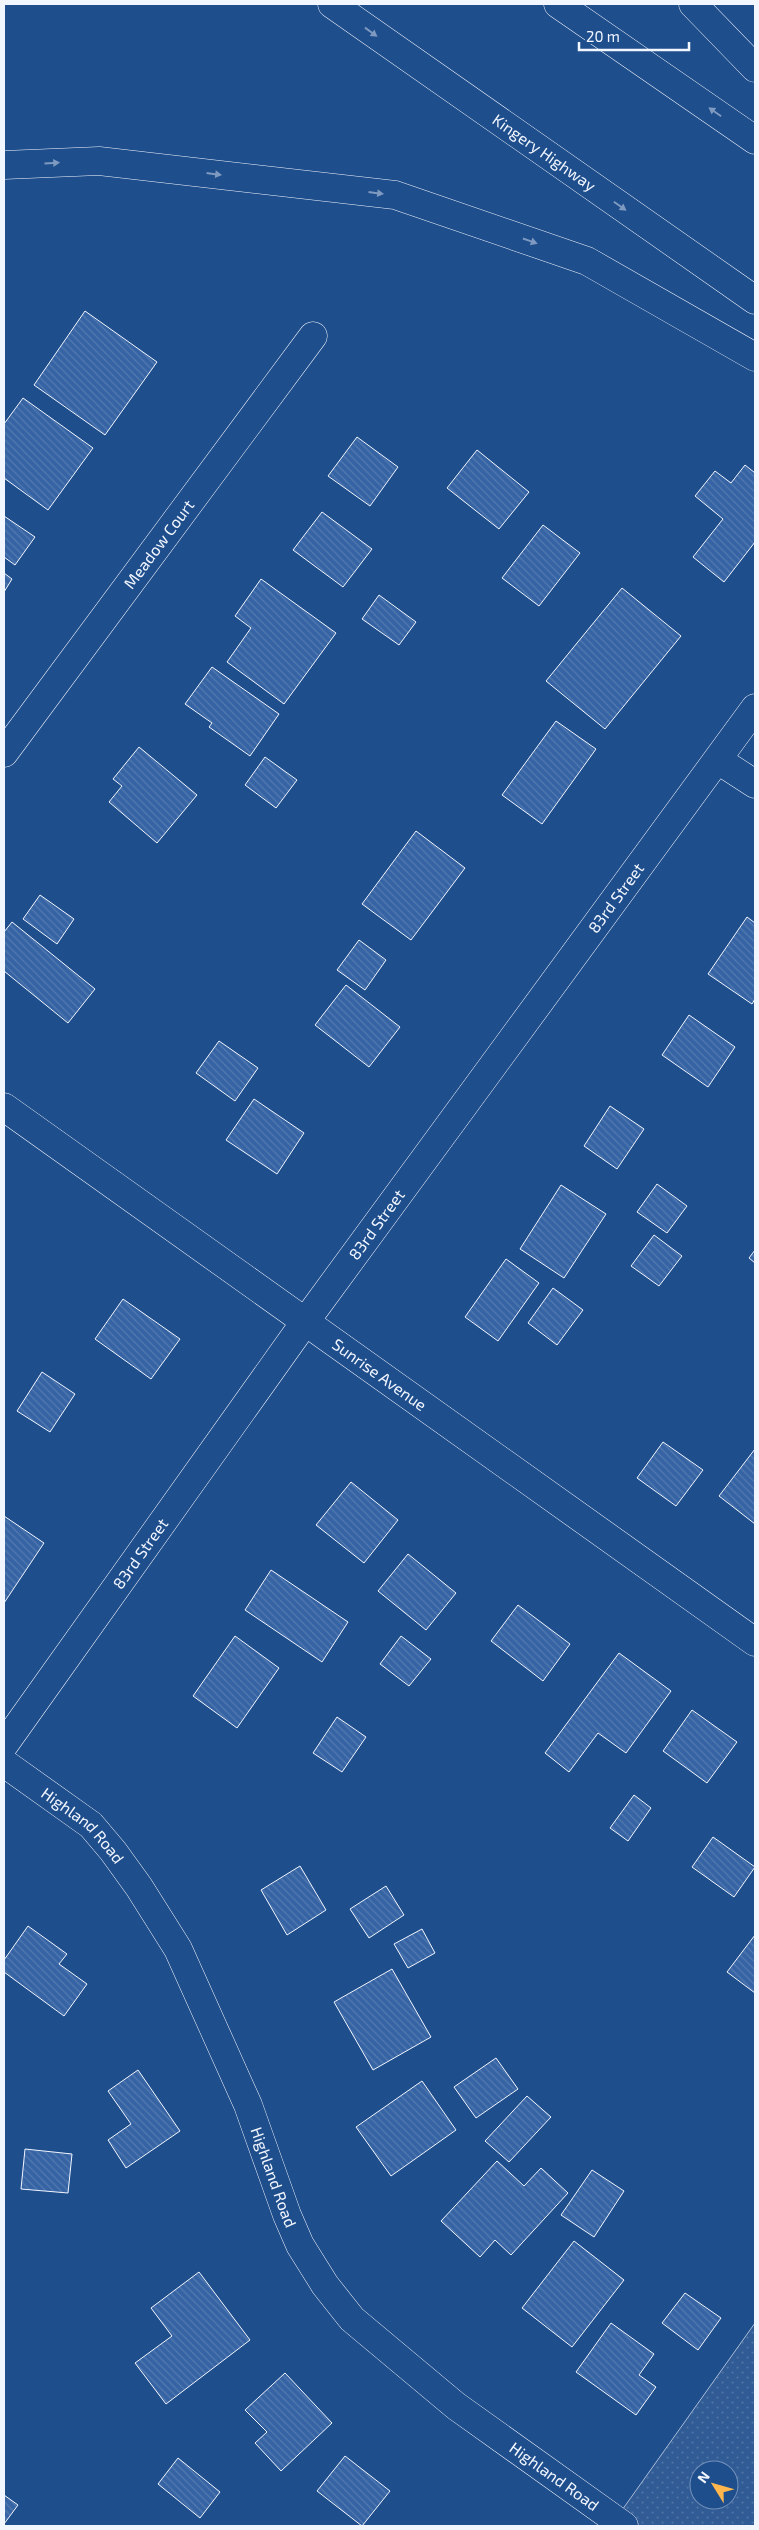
<svg xmlns="http://www.w3.org/2000/svg" width="759" height="2530" font-family="'Exo 2',sans-serif">
  <style>
    .park { fill: url(#park-dots); stroke: #a8bbd7; fill-rule: evenodd }
    .building { fill: url(#building-back-hatch); stroke: #f2f6ff }
    .lines { fill: none; stroke-linecap: round; stroke-linejoin: round }
    .minor-casing { stroke: #f2f6ff; stroke-width: 29 }
    .primary-casing { stroke: #f2f6ff; stroke-width: 29 }
    .motorway-casing { stroke: #f2f6ff; stroke-width: 29 }
    .minor { stroke: #1f4e8c; stroke-width: 28 }
    .primary { stroke: #1f4e8c; stroke-width: 28 }
    .motorway { stroke: #1f4e8c; stroke-width: 28 }
    .oneway { fill: #7e9ac0 }
    .labels { text-anchor: middle; stroke-width: 4; stroke-linejoin: round; paint-order: stroke }
    .street-label { font-size: 16px; fill: #f2f6ff; stroke: #1f4e8c }
  </style>
  <defs>
    <pattern id="park-dots" width="8" height="8" patternUnits="userSpaceOnUse" patternTransform="scale(1.25)"><rect width="8" height="8" fill="#305b95"/><path d="M2 2h.1M6 6h.1" fill="none" stroke="#4e73a5" stroke-width="1.8" stroke-linecap="round"/></pattern>
    <pattern id="building-back-hatch" width="6" height="6" patternUnits="userSpaceOnUse" patternTransform="scale(1.25)"><rect width="6" height="6" fill="#3563a3"/><path d="M-1 5l2 2M0 0l6 6M5-1l2 2" fill="none" stroke="#537ab1"/></pattern>
  </defs>
  <rect width="100%" height="100%" fill="#1f4e8c"/>
  <!-- park -->
  <path class="park" d="M755,2323V2526H624L615,2520ZM699,2470H729V2500H699Z"/>
  <!-- building -->
  <g class="building">
    <polygon points="85,311 157,362 105,435 34,385"/>
    <polygon points="23,398 93,448 48,510 4,478 4,424"/>
    <polygon points="357,437 398,467 370,506 328,476"/>
    <polygon points="477,450 529,492 499,529 447,488"/>
    <polygon points="745,465 755,473 755,542 724,582 693,557 723,519 695,496 715,471 731,483"/>
    <polygon points="322,512 372,549 343,587 293,550"/>
    <polygon points="4,516 35,537 15,565 4,557"/>
    <polygon points="543,525 580,553 539,606 502,578"/>
    <polygon points="4,573 12,579 4,592"/>
    <polygon points="261,579 336,633 284,704 227,662 251,628 235,616"/>
    <polygon points="622,588 681,636 605,729 546,681"/>
    <polygon points="379,595 416,622 399,645 362,619"/>
    <polygon points="212,667 279,714 250,756 209,727 212,723 185,704"/>
    <polygon points="556,721 596,749 542,824 502,795"/>
    <polygon points="139,747 197,795 157,843 109,802 122,786 113,779"/>
    <polygon points="265,757 297,780 276,808 245,785"/>
    <polygon points="416,831 465,868 411,940 362,904"/>
    <polygon points="40,895 74,919 57,944 23,919"/>
    <polygon points="747,917 755,923 755,999 752,1004 708,974"/>
    <polygon points="12,922 95,989 68,1023 4,971 4,932"/>
    <polygon points="359,940 386,960 365,990 337,970"/>
    <polygon points="346,985 400,1027 369,1067 315,1025"/>
    <polygon points="689,1015 735,1047 708,1087 662,1055"/>
    <polygon points="219,1041 258,1068 235,1101 196,1073"/>
    <polygon points="254,1099 304,1133 277,1174 226,1140"/>
    <polygon points="610,1106 644,1129 617,1169 584,1146"/>
    <polygon points="657,1184 687,1206 667,1233 637,1212"/>
    <polygon points="561,1185 606,1214 564,1278 520,1249"/>
    <polygon points="654,1235 682,1256 659,1286 631,1266"/>
    <polygon points="755,1250 755,1263 749,1258"/>
    <polygon points="506,1259 539,1283 498,1341 465,1317"/>
    <polygon points="553,1288 583,1310 557,1345 528,1323"/>
    <polygon points="123,1299 180,1339 151,1379 95,1339"/>
    <polygon points="42,1372 75,1394 50,1432 17,1411"/>
    <polygon points="663,1442 703,1470 676,1506 637,1478"/>
    <polygon points="755,1449 755,1524 719,1496"/>
    <polygon points="351,1482 398,1520 364,1563 316,1525"/>
    <polygon points="4,1516 44,1543 4,1603"/>
    <polygon points="408,1554 456,1593 426,1630 378,1591"/>
    <polygon points="271,1570 348,1622 322,1662 245,1610"/>
    <polygon points="518,1605 570,1644 543,1681 491,1641"/>
    <polygon points="235,1636 279,1668 237,1728 193,1696"/>
    <polygon points="401,1636 431,1659 409,1686 380,1664"/>
    <polygon points="619,1653 671,1691 626,1753 598,1733 569,1772 545,1753"/>
    <polygon points="692,1710 737,1742 707,1783 663,1751"/>
    <polygon points="337,1717 366,1737 342,1772 313,1753"/>
    <polygon points="634,1795 651,1808 628,1841 610,1828"/>
    <polygon points="713,1837 755,1867 734,1897 692,1867"/>
    <polygon points="300,1866 326,1910 287,1935 261,1890"/>
    <polygon points="386,1886 404,1915 369,1938 350,1909"/>
    <polygon points="28,1926 67,1954 59,1964 87,1984 64,2016 4,1972 4,1960"/>
    <polygon points="422,1929 435,1953 408,1968 394,1944"/>
    <polygon points="755,1935 755,1993 727,1972"/>
    <polygon points="392,1969 431,2037 373,2070 334,2002"/>
    <polygon points="496,2058 518,2089 476,2118 454,2087"/>
    <polygon points="138,2070 180,2131 126,2168 108,2140 131,2124 108,2091"/>
    <polygon points="422,2081 456,2130 391,2176 356,2127"/>
    <polygon points="527,2096 551,2117 509,2162 485,2141"/>
    <polygon points="25,2149 72,2154 68,2193 21,2189"/>
    <polygon points="497,2161 524,2186 541,2168 568,2193 511,2255 495,2240 480,2257 441,2221"/>
    <polygon points="592,2170 624,2191 594,2237 561,2215"/>
    <polygon points="574,2241 624,2280 572,2347 522,2308"/>
    <polygon points="199,2272 250,2340 166,2404 135,2363 172,2336 151,2308"/>
    <polygon points="685,2293 721,2318 698,2350 662,2323"/>
    <polygon points="611,2323 654,2354 639,2375 656,2387 636,2415 576,2372"/>
    <polygon points="285,2373 332,2423 281,2471 255,2443 267,2432 245,2410"/>
    <polygon points="345,2456 390,2491 362,2526 317,2491"/>
    <polygon points="178,2458 220,2492 200,2518 158,2484"/>
    <polygon points="4,2495 18,2505 4,2524"/>
  </g>
  <g class="lines">
    <defs>
      <g id="minor">
        <path id="s1" d="M4,753L313,336"/>
        <polyline points="718,760 755,784"/>
        <path id="s2" d="M4,1107L755,1642"/>
        <path id="s3" d="M4,1745L305,1322L755,708"/>
        <path id="s4" d="M4,1763L91,1825L113,1851L139,1887L178,1949L248,2105L287,2215L300,2245L325,2285L352,2319L456,2406L624,2526"/>
      </g>
      <g id="primary">
        <path id="s5" d="M332,4L755,300"/>
        <polyline points="558,4 755,140"/>
      </g>
      <g id="motorway">
        <polyline points="693,4 755,68"/>
        <polyline points="4,165 99,161 395,195 587,261 755,357"/>
      </g>
    </defs>
    <!-- minor casing -->
    <use href="#minor" class="minor-casing"/>
    <!-- primary casing -->
    <use href="#primary" class="primary-casing"/>
    <!-- motorway casing -->
    <use href="#motorway" class="motorway-casing"/>
    <!-- minor -->
    <use href="#minor" class="minor"/>
    <!-- primary -->
    <use href="#primary" class="primary"/>
    <!-- motorway -->
    <use href="#motorway" class="motorway"/>
  </g>
  <!-- one-way arrows -->
  <defs><path id="oneway-solid" d="M-6-.8H1V-3.2L6.5 0L1 3.2V.8H-6Z" transform="scale(1.25)"/></defs>
  <g class="oneway">
    <use href="#oneway-solid" transform="translate(371 32) rotate(36)"/>
    <use href="#oneway-solid" transform="translate(715 112) rotate(-145)"/>
    <use href="#oneway-solid" transform="translate(52 163) rotate(-3)"/>
    <use href="#oneway-solid" transform="translate(214 174) rotate(7)"/>
    <use href="#oneway-solid" transform="translate(376 193) rotate(7)"/>
    <use href="#oneway-solid" transform="translate(620 206) rotate(35)"/>
    <use href="#oneway-solid" transform="translate(530 241) rotate(19)"/>
  </g>
  <g class="labels">
    <!-- street labels -->
    <g class="street-label">
      <text dy="6" stroke="none"><textPath href="#s5" startOffset="259">Kingery Highway</textPath></text>
      <text dy="6" stroke="none"><textPath href="#s1" startOffset="260">Meadow Court</textPath></text>
      <text dy="6" stroke="none"><textPath href="#s3" startOffset="1045">83rd Street</textPath></text>
      <text dy="6" stroke="none"><textPath href="#s3" startOffset="640">83rd Street</textPath></text>
      <text dy="6" stroke="none"><textPath href="#s2" startOffset="461">Sunrise Avenue</textPath></text>
      <text dy="6" stroke="none"><textPath href="#s3" startOffset="235">83rd Street</textPath></text>
      <text dy="6" stroke="none"><textPath href="#s4" startOffset="101">Highland Road</textPath></text>
      <text dy="6" stroke="none"><textPath href="#s4" startOffset="506">Highland Road</textPath></text>
      <text dy="6" stroke="none"><textPath href="#s4" startOffset="926">Highland Road</textPath></text>
    </g>
  </g>
  <!-- border -->
  <rect width="759" height="2530" fill="none" stroke="#f2f6ff" stroke-width="10"/>
  <!-- north arrow -->
  <g transform="translate(714 2485) rotate(307)"><circle r="24" fill="#1f4e8c" stroke="#7391ba"/>
  <path d="M0-4L9 19L0 12L-9 19Z" fill="#ffb74d"/>
  <text y="-8" font-size="14" font-weight="bold" text-anchor="middle" fill="#f2f6ff">N</text>
  </g>
  <!-- scale -->
  <path d="M579 42v8h110v-8" fill="none" stroke="#f2f6ff" stroke-width="2.5"/>
  <text x="586" y="42" font-size="15" fill="#f2f6ff" stroke="#1f4e8c" stroke-width="4" paint-order="stroke">20 m</text>
</svg>
